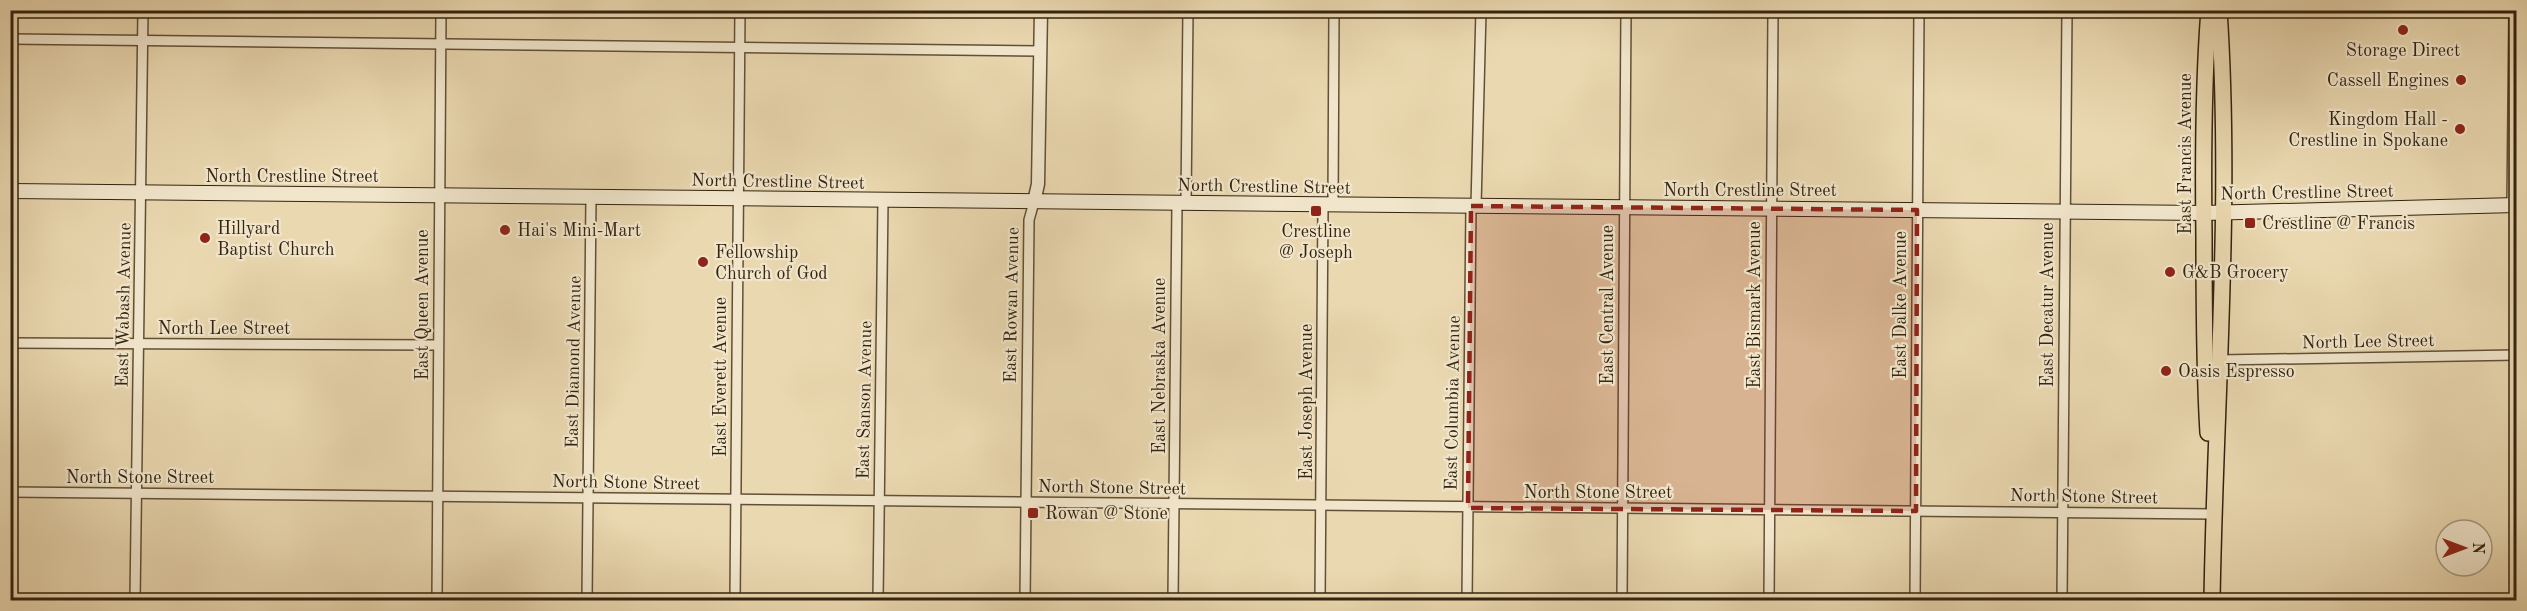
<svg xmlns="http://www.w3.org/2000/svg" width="2527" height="611" font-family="'Old Standard TT',serif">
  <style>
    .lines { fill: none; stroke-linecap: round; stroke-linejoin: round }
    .minor-casing { stroke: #615037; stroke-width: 12 }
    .tertiary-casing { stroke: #615037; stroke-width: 15 }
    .secondary-casing { stroke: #33230f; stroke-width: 16 }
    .primary-casing { stroke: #33230f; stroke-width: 18 }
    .minor { stroke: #f1e6cc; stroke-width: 9 }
    .tertiary { stroke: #f1e6cc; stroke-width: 12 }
    .secondary { stroke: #f1e6cc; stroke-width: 14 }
    .primary { stroke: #ead8b0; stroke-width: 15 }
    .marked { fill: #8f2418; fill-opacity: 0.2; stroke: #8f2418; stroke-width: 4.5; stroke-dasharray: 12 8; stroke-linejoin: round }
    .poi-dot { fill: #8f2418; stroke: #f1e6cc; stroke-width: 2 }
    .labels { text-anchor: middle; stroke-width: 4.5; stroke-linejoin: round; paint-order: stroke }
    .poi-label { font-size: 18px; fill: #33230f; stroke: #f1e6cc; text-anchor: start }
    .street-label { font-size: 18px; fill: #33230f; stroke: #f1e6cc }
  </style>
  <rect width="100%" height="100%" fill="#ead8b0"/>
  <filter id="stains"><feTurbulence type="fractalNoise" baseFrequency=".00333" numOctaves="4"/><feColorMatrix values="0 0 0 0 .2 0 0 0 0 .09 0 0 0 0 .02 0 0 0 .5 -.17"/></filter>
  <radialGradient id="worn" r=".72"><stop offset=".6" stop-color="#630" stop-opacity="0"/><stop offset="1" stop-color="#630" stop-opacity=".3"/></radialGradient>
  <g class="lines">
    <defs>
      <g id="minor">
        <polyline points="10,39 1040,51"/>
        <polyline points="1186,203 1188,10"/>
        <polyline points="1333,205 1334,10"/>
        <polyline points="2512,205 2514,10"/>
        <polyline points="1476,206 1481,10"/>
        <polyline points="10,343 438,345"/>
        <polyline points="2220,360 2516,355"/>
        <polyline points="10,492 2213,514"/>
        <polyline points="135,600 143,10"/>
        <polyline points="437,600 441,10"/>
        <polyline points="587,600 591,197"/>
        <polyline points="735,600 740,10"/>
        <polyline points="878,600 883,200"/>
        <polyline points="1025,600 1029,220 1034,202"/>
        <polyline points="1173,600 1177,203"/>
        <polyline points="1320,600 1323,205"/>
        <polyline points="1467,600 1471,206"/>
        <polyline points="1622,600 1626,10"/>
        <polyline points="1769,600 1773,10"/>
        <polyline points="1915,600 1919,10"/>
        <polyline points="2062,600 2067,10"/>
      </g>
      <polyline id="tertiary" points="1034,202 1038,184 1041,10"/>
      <polyline id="secondary" points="10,191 2204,213 2516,205"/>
      <g id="primary">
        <path d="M2208,433C2204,367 2204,302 2204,236C2203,161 2203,85 2209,10"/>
        <path d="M2212,600C2215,405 2232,206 2219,10"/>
      </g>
    </defs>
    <!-- minor casing -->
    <use href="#minor" class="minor-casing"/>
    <!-- tertiary casing -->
    <use href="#tertiary" class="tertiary-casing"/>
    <!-- secondary casing -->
    <use href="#secondary" class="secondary-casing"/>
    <!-- primary casing -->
    <use href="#primary" class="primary-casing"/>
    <!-- minor -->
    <use href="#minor" class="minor"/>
    <!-- tertiary -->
    <use href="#tertiary" class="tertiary"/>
    <!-- secondary -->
    <use href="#secondary" class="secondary"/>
    <!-- primary -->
    <use href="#primary" class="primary"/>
  </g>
  <!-- marked area -->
  <path class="marked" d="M1471,206L1917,210L1916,511L1468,508Z"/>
  <!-- markers -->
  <g class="poi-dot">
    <circle cx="2403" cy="30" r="6"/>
    <circle cx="2461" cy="80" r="6"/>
    <circle cx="2460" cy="129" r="6"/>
    <rect x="1310" y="205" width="12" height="12" rx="3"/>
    <rect x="2244" y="217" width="12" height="12" rx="3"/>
    <circle cx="505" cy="230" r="6"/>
    <circle cx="205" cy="238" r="6"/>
    <circle cx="703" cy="262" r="6"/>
    <circle cx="2170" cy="272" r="6"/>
    <circle cx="2166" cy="371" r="6"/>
    <rect x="1027" y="507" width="12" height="12" rx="3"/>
  </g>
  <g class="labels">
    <!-- poi labels -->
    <g class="poi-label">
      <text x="2403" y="56" text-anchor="middle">Storage Direct</text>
      <text x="2449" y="86" text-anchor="end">Cassell Engines</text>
      <text x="2448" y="125" text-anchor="end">Kingdom Hall -<tspan x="2448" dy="21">Crestline in Spokane</tspan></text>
      <text x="2262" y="229">Crestline @ Francis</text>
      <text x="217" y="234">Hillyard<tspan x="217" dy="21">Baptist Church</tspan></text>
      <text x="517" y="236">Hai's Mini-Mart</text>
      <text x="1316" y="237" text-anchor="middle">Crestline<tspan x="1316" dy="21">@ Joseph</tspan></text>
      <text x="715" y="258">Fellowship<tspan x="715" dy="21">Church of God</tspan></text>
      <text x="2182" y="278">G&amp;B Grocery</text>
      <text x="2178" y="377">Oasis Espresso</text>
      <text x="1045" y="519">Rowan @ Stone</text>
    </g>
    <!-- street labels -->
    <g class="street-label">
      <text transform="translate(2185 154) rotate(-90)" y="6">East Francis Avenue</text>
      <text x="292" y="182">North Crestline Street</text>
      <text transform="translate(778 181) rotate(1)" y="6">North Crestline Street</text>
      <text transform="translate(1264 186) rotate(1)" y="6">North Crestline Street</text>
      <text x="1750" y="196">North Crestline Street</text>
      <text transform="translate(2307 192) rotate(-1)" y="6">North Crestline Street</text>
      <text transform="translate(123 305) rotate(-89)" y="6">East Wabash Avenue</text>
      <text transform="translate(422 305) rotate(-90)" y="6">East Queen Avenue</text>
      <text transform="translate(1011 305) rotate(-89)" y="6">East Rowan Avenue</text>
      <text transform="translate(1607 305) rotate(-90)" y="6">East Central Avenue</text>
      <text transform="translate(1754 305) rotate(-90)" y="6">East Bismark Avenue</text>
      <text transform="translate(1900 305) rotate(-90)" y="6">East Dalke Avenue</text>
      <text transform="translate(2047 305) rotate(-90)" y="6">East Decatur Avenue</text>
      <text x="224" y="334">North Lee Street</text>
      <text transform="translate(2368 341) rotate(-1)" y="6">North Lee Street</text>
      <text transform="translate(573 362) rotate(-89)" y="6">East Diamond Avenue</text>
      <text transform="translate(1159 366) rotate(-90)" y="6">East Nebraska Avenue</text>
      <text transform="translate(720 377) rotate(-90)" y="6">East Everett Avenue</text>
      <text transform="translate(864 400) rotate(-89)" y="6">East Sanson Avenue</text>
      <text transform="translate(1306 402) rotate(-90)" y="6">East Joseph Avenue</text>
      <text transform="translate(1452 403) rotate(-89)" y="6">East Columbia Avenue</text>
      <text x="140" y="483">North Stone Street</text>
      <text transform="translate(626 482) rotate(1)" y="6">North Stone Street</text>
      <text transform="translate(1112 487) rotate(1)" y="6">North Stone Street</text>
      <text x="1598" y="498">North Stone Street</text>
      <text transform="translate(2084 496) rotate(1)" y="6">North Stone Street</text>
    </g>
  </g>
  <!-- margin -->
  <rect width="2527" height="611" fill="none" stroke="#ead8b0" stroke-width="36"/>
  <rect x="12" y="12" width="2503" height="587" fill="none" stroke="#33230f" stroke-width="3"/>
  <rect x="18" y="18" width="2491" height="575" fill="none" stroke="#33230f" stroke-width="1.5"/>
  <!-- north arrow -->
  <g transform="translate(2464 548) rotate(90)"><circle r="28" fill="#f1e6cc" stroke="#a59880" stroke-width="1.5"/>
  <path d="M0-4.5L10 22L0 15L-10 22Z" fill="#8f2418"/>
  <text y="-9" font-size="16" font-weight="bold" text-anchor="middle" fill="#33230f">N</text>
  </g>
  <rect width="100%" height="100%" filter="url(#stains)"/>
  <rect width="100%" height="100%" fill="url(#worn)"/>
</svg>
